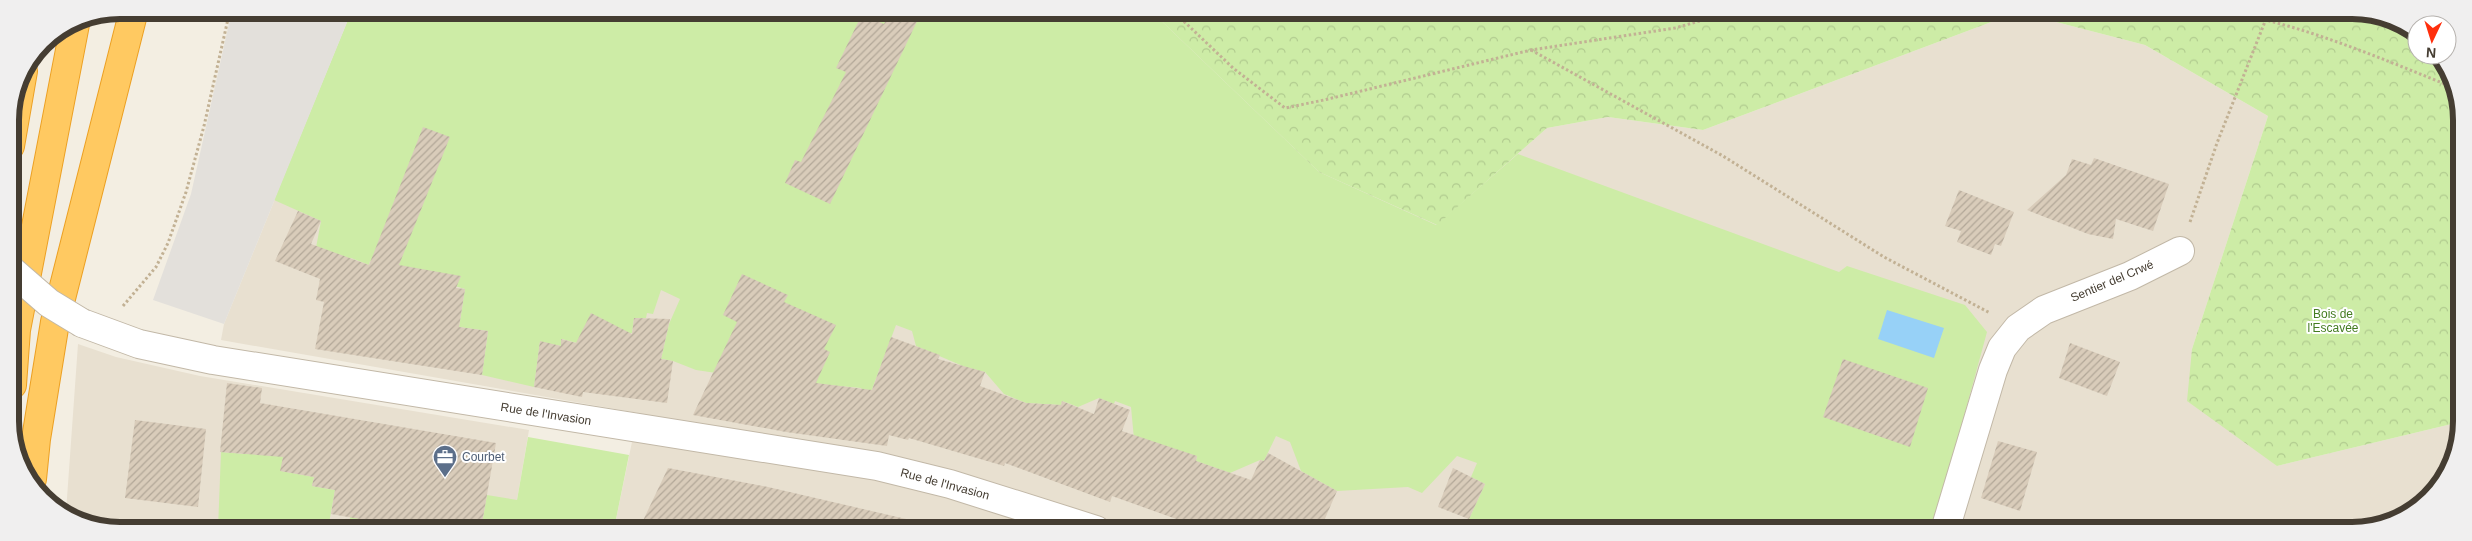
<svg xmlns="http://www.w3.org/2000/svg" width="2472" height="541" font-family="Arial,sans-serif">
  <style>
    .residential { fill: #e8e0d0 }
    .green { fill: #cdeca6 }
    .forest { fill: url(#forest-crowns) }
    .parking { fill: #e3e0db }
    .water { fill: #97d1f7 }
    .building { fill: url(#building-hatch) }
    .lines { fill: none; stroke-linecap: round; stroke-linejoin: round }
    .minor-casing { stroke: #c2b8a7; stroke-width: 30 }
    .highway-casing { stroke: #eca023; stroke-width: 30 }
    .path { stroke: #c2b194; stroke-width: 3; stroke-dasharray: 2.5 2.5; stroke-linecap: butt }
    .minor { stroke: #fff; stroke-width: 28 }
    .highway { stroke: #ffc961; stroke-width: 28 }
    .minor-bridge-casing { stroke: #c2b8a7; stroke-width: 30; stroke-linecap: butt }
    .minor-bridge { stroke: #fff; stroke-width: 28 }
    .labels { text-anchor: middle; stroke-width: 4; stroke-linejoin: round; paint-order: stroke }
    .street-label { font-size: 12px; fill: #453d32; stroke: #fff }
    .park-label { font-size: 12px; fill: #447c21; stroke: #fff }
    .service-label { font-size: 12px; fill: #4e5e75; stroke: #fff; text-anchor: start }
    .rim { fill: none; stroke: #453d32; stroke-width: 6 }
  </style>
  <defs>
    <pattern id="forest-crowns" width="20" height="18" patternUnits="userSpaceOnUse" patternTransform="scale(1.25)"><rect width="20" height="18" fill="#cdeca6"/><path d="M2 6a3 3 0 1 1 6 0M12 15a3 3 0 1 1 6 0" fill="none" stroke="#b1cb8f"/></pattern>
    <pattern id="building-hatch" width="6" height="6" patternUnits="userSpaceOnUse" patternTransform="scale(1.25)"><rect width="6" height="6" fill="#d9ccba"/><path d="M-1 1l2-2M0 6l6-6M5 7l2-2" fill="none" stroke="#b2a798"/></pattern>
  </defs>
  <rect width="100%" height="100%" fill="#f3eee2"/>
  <!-- residential -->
  <g class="residential">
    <polygon points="352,10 1151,11 1319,172 1437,225 1547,128 1608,117 1703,130 2018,12 2145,45 2268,116 2192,349 2277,466 2460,422 2460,443 2425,504 2359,531 614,529 638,413 221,340 224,324"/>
    <polygon points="78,344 116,357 200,376 529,430 512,529 98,529 66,512"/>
  </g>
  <!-- green -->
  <g class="green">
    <polygon points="352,10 1151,11 1319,172 1436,225 1518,154 1839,272 1847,266 1965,305 1987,332 1933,530 1482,530 1469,519 1485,484 1471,477 1477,463 1457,456 1422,493 1408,487 1337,491 1301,471 1290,442 1276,436 1264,461 1260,460 1230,473 1196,461 1197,456 1134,439 1131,407 1115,401 1114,404 1099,398 1078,407 1062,401 1061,405 1026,403 1004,394 985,372 965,367 916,346 912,331 896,325 868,400 861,388 750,378 696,370 673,361 661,359 669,324 680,299 661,290 653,314 647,313 646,318 634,318 632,333 584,345 562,339 561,346 540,342 534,387 482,375 488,331 459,327 465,289 370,261 369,265 351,258 312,269 321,221 274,200"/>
    <polygon points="528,437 629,455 614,529 481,529 487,495 517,500"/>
    <polygon points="284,450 281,471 314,477 312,486 335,490 328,529 218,529 221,452 245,454"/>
    <polygon points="353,501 393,525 417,529 348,529"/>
  </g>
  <!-- forest -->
  <polygon class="forest" points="1151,11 2374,12 2417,35 2417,55 2437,55 2460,98 2460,422 2277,466 2187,401 2192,349 2268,116 2145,45 2018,12 1703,130 1608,117 1547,128 1437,225 1319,172"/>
  <!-- parking -->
  <polygon class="parking" points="232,10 318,10 348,20 224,324 153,300 191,194"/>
  <!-- water -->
  <polygon class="water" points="1887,310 1944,328 1934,358 1878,339"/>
  <!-- building -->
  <g class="building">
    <polygon points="890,11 922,11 830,204 785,183 795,160 801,162 846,72 836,68 862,14 884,24"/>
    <polygon points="423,127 450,137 399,265 461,276 456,288 465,289 459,327 488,331 482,375 315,349 324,302 316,300 320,279 275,261 298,211 321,221 311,244 369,265"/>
    <polygon points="2094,158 2169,184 2153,231 2116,219 2113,239 2088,234 2027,210 2066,175 2072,159 2091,165"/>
    <polygon points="1959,190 2014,212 2001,246 1995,244 1991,255 1957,242 1961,231 1945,226"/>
    <polygon points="742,274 788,295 784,302 836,325 824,349 830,352 816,383 872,390 891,337 940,355 938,359 985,372 980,386 1026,403 1061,405 1062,401 1094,414 1099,398 1130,410 1122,431 1197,456 1196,461 1251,480 1260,460 1264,461 1268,453 1337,491 1320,530 1207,530 1112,496 1110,502 1005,463 1004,466 909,438 908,440 889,435 887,446 786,432 693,415 737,322 723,315"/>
    <polygon points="591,313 632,334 634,318 670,319 661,359 673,361 667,403 583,392 582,397 534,387 540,341 561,346 561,339 576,343"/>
    <polygon points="2070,343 2120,362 2107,396 2059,378"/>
    <polygon points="1843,359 1928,388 1910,447 1823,417"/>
    <polygon points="227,383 262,388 260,403 496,443 481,529 417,529 331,514 335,490 312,486 314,477 280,471 283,457 220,452"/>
    <polygon points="135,420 206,429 198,507 125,498"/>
    <polygon points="1998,441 2037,452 2020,511 1981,498"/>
    <polygon points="668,468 768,487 906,519 905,530 639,529"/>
    <polygon points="1453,468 1485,484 1469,519 1438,507"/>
  </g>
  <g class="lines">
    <defs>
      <g id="minor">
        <polyline points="82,323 139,344 213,360 877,466 950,484 1096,530"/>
        <polyline points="1945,530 1993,370 2002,348 2018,328 2044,310 2130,276 2180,251"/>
      </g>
      <g id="highway">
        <polyline points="10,146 23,71"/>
        <polyline points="12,385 16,330 76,19"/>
        <polyline points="32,479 36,439 55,322 134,10"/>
      </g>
    </defs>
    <!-- minor casing -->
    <use href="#minor" class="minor-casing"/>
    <!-- highway casing -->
    <use href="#highway" class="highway-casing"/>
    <!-- path -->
    <g class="path">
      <polyline points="1173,11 1233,68 1285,108 1324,100 1531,50 1675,28 1735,11"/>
      <path d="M2229,12C2307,26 2382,59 2455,88"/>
      <polyline points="1531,50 1723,156 1884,257 1990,313"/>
      <polyline points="2190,222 2217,143 2266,19 2271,12"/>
      <polyline points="123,306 156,267 168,243 186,192 204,126 230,10"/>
    </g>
    <!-- minor -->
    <use href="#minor" class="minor"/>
    <!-- highway -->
    <use href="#highway" class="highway"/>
    <defs>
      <polyline id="minor-bridge" points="11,270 49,303 82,323"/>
    </defs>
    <!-- minor-bridge casing -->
    <use href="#minor-bridge" class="minor-bridge-casing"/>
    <!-- minor-bridge -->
    <use href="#minor-bridge" class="minor-bridge"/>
  </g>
  <!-- icons -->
  <defs>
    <symbol id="office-pin" viewBox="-11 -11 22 30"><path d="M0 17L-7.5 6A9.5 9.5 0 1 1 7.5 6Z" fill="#5c6f8a" stroke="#fff"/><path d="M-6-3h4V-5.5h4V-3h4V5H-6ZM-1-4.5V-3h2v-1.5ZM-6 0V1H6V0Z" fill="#fff"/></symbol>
  </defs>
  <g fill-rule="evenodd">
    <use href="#office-pin" x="431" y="443" width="28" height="38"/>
  </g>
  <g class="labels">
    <!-- street labels -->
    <g class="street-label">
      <text transform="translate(2112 281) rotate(-23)" y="4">Sentier del Crwé</text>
      <text transform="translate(546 414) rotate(9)" y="4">Rue de l'Invasion</text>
      <text transform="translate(945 484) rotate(15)" y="4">Rue de l'Invasion</text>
    </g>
    <!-- park labels -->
    <g class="park-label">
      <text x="2333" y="318">Bois de<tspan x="2333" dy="14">l'Escavée</tspan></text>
    </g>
    <!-- service labels -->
    <g class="service-label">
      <text x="462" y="461">Courbet</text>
    </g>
  </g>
  <!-- crop -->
  <path d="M0 0H2472V541H0ZM120 19H2352A101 101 0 0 1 2453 120V421A101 101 0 0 1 2352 522H120A101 101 0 0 1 19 421V120A101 101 0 0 1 120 19Z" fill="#f0efef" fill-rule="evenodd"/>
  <path class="rim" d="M120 19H2352A101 101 0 0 1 2453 120V421A101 101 0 0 1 2352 522H120A101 101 0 0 1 19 421V120A101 101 0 0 1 120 19Z"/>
  <!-- north arrow -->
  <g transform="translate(2432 40) rotate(184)"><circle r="24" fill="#ffffff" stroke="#b5b1ad"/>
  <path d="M0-4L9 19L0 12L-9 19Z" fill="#ff2f0d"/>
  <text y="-8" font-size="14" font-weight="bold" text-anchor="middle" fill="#453d32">N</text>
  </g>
</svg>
